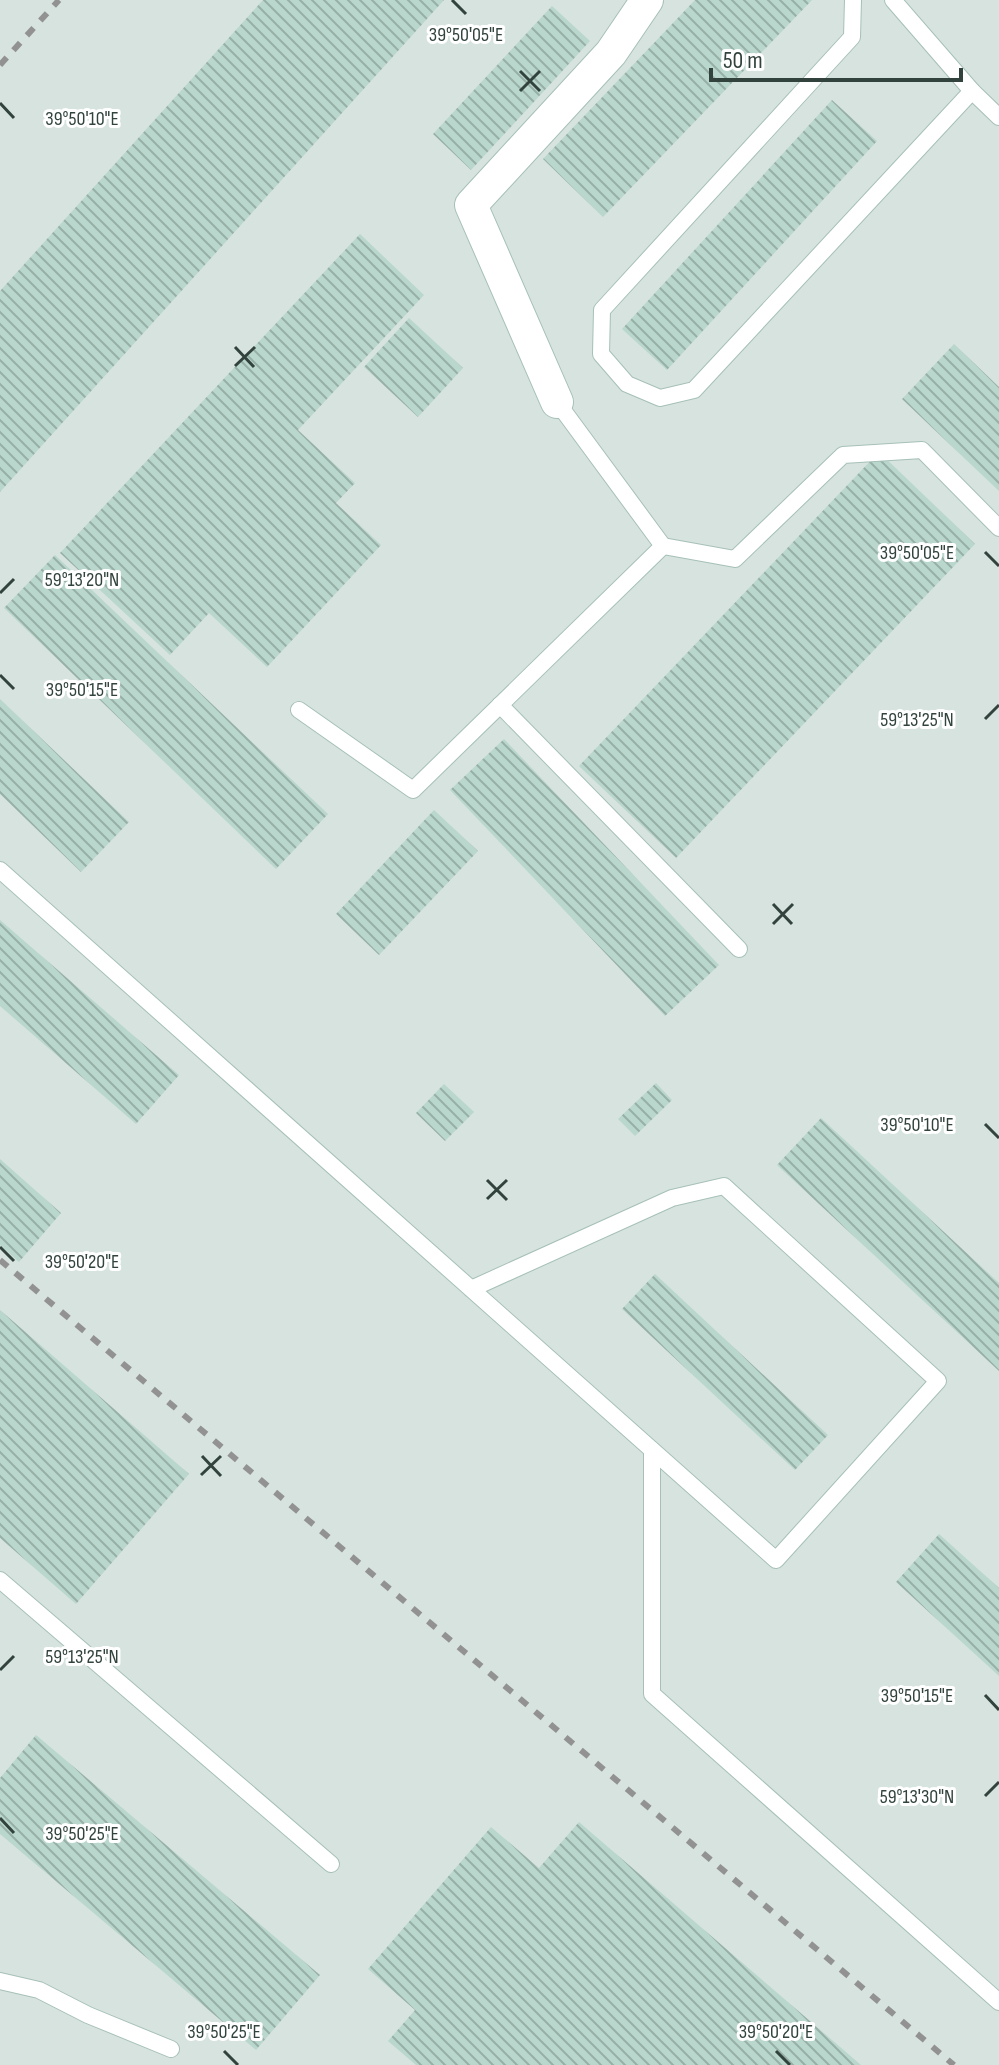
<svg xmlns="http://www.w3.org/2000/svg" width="999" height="2065" font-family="'Sofia Sans Condensed',sans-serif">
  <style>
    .industrial { fill: #d7e3de }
    .building { fill: url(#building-back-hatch) }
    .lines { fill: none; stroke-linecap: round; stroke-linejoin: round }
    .lane-casing { stroke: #a6c0b8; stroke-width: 18 }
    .street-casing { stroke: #a6c0b8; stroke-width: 34 }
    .lane { stroke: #fff; stroke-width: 16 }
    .street { stroke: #fff; stroke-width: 32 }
    .rail { stroke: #929292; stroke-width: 6; stroke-dasharray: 10 10; stroke-linecap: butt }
    .ticks { fill: none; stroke: #32433d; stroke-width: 3 }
    .ticks-label { font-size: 20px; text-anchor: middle; fill: #32433d; stroke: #fff; stroke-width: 6; stroke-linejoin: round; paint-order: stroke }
  </style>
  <defs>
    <pattern id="building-back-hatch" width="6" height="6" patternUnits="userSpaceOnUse" patternTransform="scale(2)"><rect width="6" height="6" fill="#b9d7cc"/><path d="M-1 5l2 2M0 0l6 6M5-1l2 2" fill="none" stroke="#97b0a7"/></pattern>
  </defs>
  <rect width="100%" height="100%" fill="#e1f2ed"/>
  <!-- industrial -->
  <rect class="industrial" x="0" y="0" width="999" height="2065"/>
  <!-- building -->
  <g class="building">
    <polygon points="263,0 444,0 0,492 0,291"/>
    <polygon points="695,0 812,0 603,217 543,159"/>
    <polygon points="552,6 590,41 471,170 433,134"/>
    <polygon points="832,100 877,141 667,370 622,329"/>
    <polygon points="360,234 424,295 298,430 355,483 336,503 381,545 267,667 209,613 170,655 60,553"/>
    <polygon points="409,318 463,368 418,417 364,367"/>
    <polygon points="954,344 999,387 999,491 902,399"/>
    <polygon points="879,452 975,544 676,858 579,766"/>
    <polygon points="55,555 328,814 276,869 4,608"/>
    <polygon points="0,699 129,822 81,872 0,794"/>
    <polygon points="504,739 719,965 665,1016 450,790"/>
    <polygon points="434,810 478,851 379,955 336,914"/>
    <polygon points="0,920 179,1075 136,1124 0,1006"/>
    <polygon points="656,1083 672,1100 635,1136 618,1119"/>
    <polygon points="444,1084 474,1112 445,1141 416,1113"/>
    <polygon points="821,1118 999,1283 999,1371 777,1165"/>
    <polygon points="0,1159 61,1213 19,1262 0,1245"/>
    <polygon points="655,1274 828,1435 795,1470 622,1309"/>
    <polygon points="0,1310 189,1474 76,1604 0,1538"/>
    <polygon points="939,1534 999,1588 999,1676 896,1582"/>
    <polygon points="36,1735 320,1975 256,2050 0,1834 0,1778"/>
    <polygon points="579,1822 861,2065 416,2065 388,2041 415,2010 368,1969 491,1827 539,1868"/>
  </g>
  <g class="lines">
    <defs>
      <g id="lane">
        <polyline points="853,0 852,37 602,310 601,354 627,384 660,398 694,390 972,91 893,0"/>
        <polyline points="972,91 999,117"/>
        <polyline points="663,546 735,559 843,455 922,450 999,528"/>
        <polyline points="500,705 739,949"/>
        <polyline points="299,710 413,790 663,546 557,402"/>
        <polyline points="0,870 776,1560 938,1381 724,1186 672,1198 471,1289"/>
        <polyline points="652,1450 652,1694 999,2002"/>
        <polyline points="0,1580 331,1864"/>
        <polyline points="0,1981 39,1990 88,2015 171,2049"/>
      </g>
      <polyline id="street" points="557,402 471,205 611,53 647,0"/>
    </defs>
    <!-- lane casing -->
    <use href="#lane" class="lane-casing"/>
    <!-- street casing -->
    <use href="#street" class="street-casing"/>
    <!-- lane -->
    <use href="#lane" class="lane"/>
    <!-- street -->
    <use href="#street" class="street"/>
    <!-- rail -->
    <g class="rail">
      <polyline points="0,65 59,0"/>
      <polyline points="0,1260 954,2065"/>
    </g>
  </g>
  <!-- ticks -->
  <path class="ticks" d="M452,0L466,14M520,71L540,91M520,91L540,71M0,103L14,118M235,347L254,367M235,366L255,347M985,552L999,566M0,593L14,579M0,675L14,689M985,719L999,705M773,904L792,924M773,924L793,904M985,1124L999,1138M487,1180L507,1200M487,1199L507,1180M0,1247L14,1261M202,1456L221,1476M201,1475L221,1456M0,1670L14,1656M985,1695L999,1710M985,1796L999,1782M0,1818L14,1833M224,2051L238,2065M776,2051L790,2065"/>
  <g class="ticks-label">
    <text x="466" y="41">39°50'05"E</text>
    <text x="82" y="125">39°50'10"E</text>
    <text x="917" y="559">39°50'05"E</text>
    <text x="82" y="586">59°13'20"N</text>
    <text x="82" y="696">39°50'15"E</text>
    <text x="917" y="726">59°13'25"N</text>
    <text x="917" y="1131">39°50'10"E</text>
    <text x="82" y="1268">39°50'20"E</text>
    <text x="82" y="1663">59°13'25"N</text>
    <text x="917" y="1702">39°50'15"E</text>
    <text x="917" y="1803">59°13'30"N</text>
    <text x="82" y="1840">39°50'25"E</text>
    <text x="224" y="2038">39°50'25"E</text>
    <text x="776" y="2038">39°50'20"E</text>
  </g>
  <!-- scale -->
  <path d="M711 68v12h250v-12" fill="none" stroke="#32433d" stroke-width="4"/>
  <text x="723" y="68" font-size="24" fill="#32433d" stroke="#ffffff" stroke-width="6" paint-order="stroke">50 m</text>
</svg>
